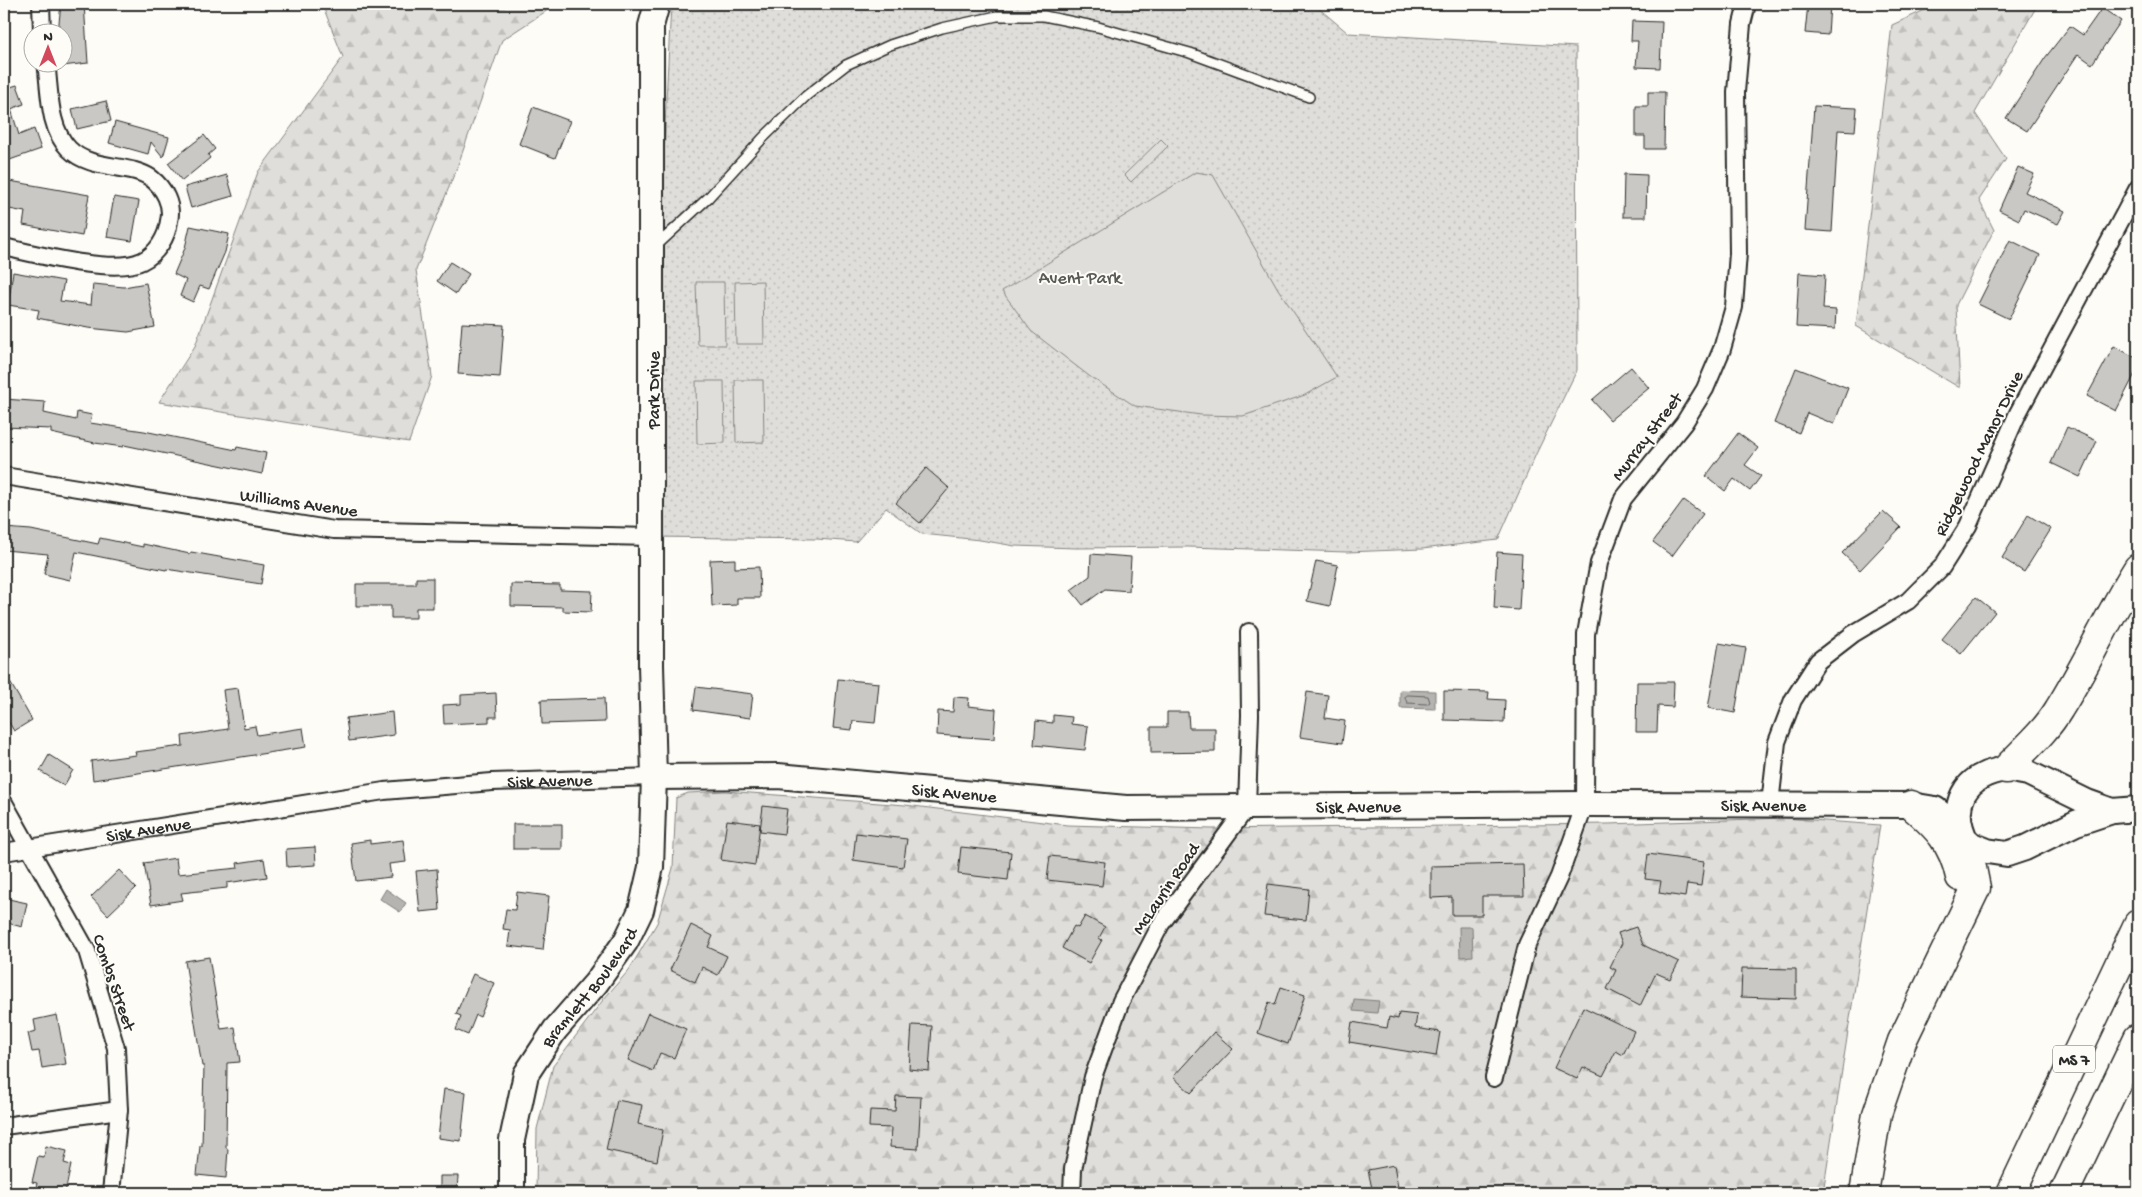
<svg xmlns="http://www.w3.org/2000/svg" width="2142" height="1197" viewBox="0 0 2142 1197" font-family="'Gochi Hand',sans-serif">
  <defs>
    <pattern id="forest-firs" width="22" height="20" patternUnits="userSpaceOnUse" patternTransform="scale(1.25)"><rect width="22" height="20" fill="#dfdeda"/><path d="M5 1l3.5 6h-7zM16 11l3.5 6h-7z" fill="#c0bfbb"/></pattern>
    <pattern id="park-dots" width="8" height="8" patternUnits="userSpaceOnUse" patternTransform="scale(1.25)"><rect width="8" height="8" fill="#dfdeda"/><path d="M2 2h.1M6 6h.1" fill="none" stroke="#c0bfbb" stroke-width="1.8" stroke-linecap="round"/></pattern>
  </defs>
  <rect width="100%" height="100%" fill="#fdfcf7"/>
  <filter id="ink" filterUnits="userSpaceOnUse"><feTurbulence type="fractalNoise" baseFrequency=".02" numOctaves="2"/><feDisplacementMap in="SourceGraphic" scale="10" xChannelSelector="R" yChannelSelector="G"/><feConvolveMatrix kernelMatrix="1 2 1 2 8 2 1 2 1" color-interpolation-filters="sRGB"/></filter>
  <g filter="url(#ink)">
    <!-- forest -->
    <path fill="url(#forest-firs)" stroke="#858482" d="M322 4H557L502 40 459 162 416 270 432 376 409 442 159 402 195 346 258 172 343 57Z
      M672 4H1318L1316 6Z
      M1938 4H2038L1975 113 2006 159 1979 200 1994 230 1956 305 1960 388 1856 326 1892 25Z
      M725 791 905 805 1067 825 1212 829 1608 824 1784 818 1880 825 1823 1193H536L537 1129 553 1066 603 1000 629 970 657 923 673 868 676 798 688 793Z"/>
    <!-- park -->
    <path fill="url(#park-dots)" stroke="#858482" d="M671 5 1316 6 1348 33 1576 47 1577 370 1536 454 1498 540 1422 549 1347 552 1188 547 1076 548 1015 546 980 540 922 534 886 508 856 542 817 539 652 537 666 101Z"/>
    <!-- pitch -->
    <path fill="#dfdeda" stroke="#858482" d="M1161 139 1168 146 1131 182 1124 175Z
      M1196 172 1213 175 1278 289 1337 377 1305 395 1243 416 1201 415 1135 406 1089 376 1031 331 1002 291Z
      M763 281 764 344H736L735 282Z
      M696 282H724L725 345H698Z
      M735 380H763L764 442 736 443Z
      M696 381H724L725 443 697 444Z"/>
    <!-- water -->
    <path fill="#b5b4b1" stroke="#7e7d7b" d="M1400 690 1435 691V709L1400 708Z
      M386 889 406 903 400 912 380 899Z
      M1459 927H1472L1473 956 1460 957Z
      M1354 999 1379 1001 1377 1013 1353 1011Z"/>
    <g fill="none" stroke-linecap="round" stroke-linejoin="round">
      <!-- shore -->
      <path stroke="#626261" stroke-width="1" d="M1408 695 1428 696 1430 702 1427 704 1407 703 1405 697Z"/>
    </g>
    <!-- building -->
    <path fill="#c9c8c4" stroke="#2b2b2b" d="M61 4H84L88 63 62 66V32H58Z
      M1808 4H1830L1828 35 1805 33Z
      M2102 8 2121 21 2092 64 2078 54 2027 131 2006 118 2045 58 2070 26 2083 35Z
      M1632 21 1662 22 1660 68 1636 67 1638 41H1631Z
      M17 85 24 104 11 109 19 135 34 129 41 149 4 162V89Z
      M1648 92H1665L1664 149H1645V136H1636V106H1648Z
      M106 101 111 121 77 129 72 109Z
      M1814 106 1857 108 1855 131 1838 130 1832 232 1805 230Z
      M533 107 570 121 555 158 519 144Z
      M115 122 169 137 163 157 151 142 148 154 109 143Z
      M204 135 215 149 208 155 210 158 182 181 168 163Z
      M2018 167 2034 174 2025 192 2065 211 2058 224 2024 209 2019 220 1999 210Z
      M1624 174 1647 175 1646 217H1623Z
      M227 175 233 196 191 208 185 187Z
      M4 180 89 195 82 236 23 225 25 212 4 208Z
      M114 197 139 201 132 241 107 237Z
      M190 226 229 234 225 252 209 289 200 286 193 302 180 296 186 280 174 274 185 248Z
      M2010 240 2040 255 2009 319 1978 304Z
      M450 262 469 274 456 294 437 281Z
      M13 272 64 281 60 301 91 305 93 284 124 287 146 283 155 327 128 332 88 328 37 318 39 310 8 305Z
      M1799 273 1825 275 1823 309 1836 310 1835 329 1796 327Z
      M462 323 504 325 500 377 458 374Z
      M2114 346 2138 359V368L2116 411 2087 396Z
      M1631 367 1649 388 1610 420 1592 400Z
      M1796 368 1848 388 1834 424 1807 413 1799 433 1774 423Z
      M4 399 45 402 44 413 76 420 77 412 92 415 90 423 144 431 236 450 237 447 266 453 262 474 124 445 123 447 95 443 51 433V429L4 427Z
      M2067 427 2097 441 2080 477 2051 463Z
      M1738 433 1758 448 1745 465 1761 476 1750 491 1734 479 1725 491 1706 476Z
      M926 468 949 488 920 523 896 503Z
      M1684 500 1703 514 1672 556 1653 542Z
      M1883 511 1901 527 1860 570 1842 553Z
      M2028 515 2051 529 2024 572 2002 558Z
      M4 528 31 530 98 544 100 538 143 547V544L190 554 191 552 264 565 261 584 166 569V570L76 552 70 580 44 574 48 554 4 550Z
      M1497 552 1522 554 1519 610 1494 608Z
      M1091 554 1131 557 1129 591 1105 589 1083 605 1071 590 1090 576Z
      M735 559V568L759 567 760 598H737V605L712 606 710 560Z
      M1316 561 1338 565 1330 606 1307 601Z
      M416 578H433V608H416V618H391V606H356V584H416Z
      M511 584 560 585V590L592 591 591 612 563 611V607L511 606Z
      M1976 597 1995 612 1961 654 1942 639Z
      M1719 643 1746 648 1735 713 1708 708Z
      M4 672 32 720 14 731 4 714Z
      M838 679 879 683 875 723 853 721 852 730 833 728Z
      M1637 682H1674L1673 707 1658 706 1657 732H1636Z
      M696 687 753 694 750 718 693 710Z
      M238 688 244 728 255 726 257 735 303 728 306 747 93 780 91 761 136 755 135 752 183 746 182 736 228 729 223 690Z
      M1444 691 1489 692 1488 699 1505 700 1504 722 1444 720Z
      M1307 692 1328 695 1325 718 1345 721 1342 743 1300 737Z
      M496 693 497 717H489V722L444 724 443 705 461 704V695Z
      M954 697 969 698 968 706 996 709 994 739 937 735 938 711 953 712Z
      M604 698 605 722 542 724 541 700Z
      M392 712 394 735 349 741 346 718Z
      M1167 712H1188L1189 728H1215V752L1151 753V727H1167Z
      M1053 715 1072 717 1071 724 1088 726 1085 750 1034 745 1036 721 1053 723Z
      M49 755 73 770 64 786 40 771Z
      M763 806 787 809 784 834 760 831Z
      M727 820 760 824 755 865 721 860Z
      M513 824H562V849H513Z
      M856 833 907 839 903 867 853 860Z
      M370 840V844L403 840 406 862 389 864 391 877 356 881 351 843Z
      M315 847 316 865 287 867 286 849Z
      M961 847 1011 852 1008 880 958 874Z
      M1648 854 1704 862 1701 886 1687 884 1685 897 1659 893 1661 881 1645 879Z
      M1050 856 1105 862 1102 886 1047 880Z
      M176 858 178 874 238 868 237 863 264 859 267 877 227 883V888L181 893 183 900 151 905 144 863Z
      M1523 864 1524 896H1482V915H1452V897L1431 898V866Z
      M437 869 440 910 420 912 416 871Z
      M119 870 136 888 108 915 91 897Z
      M1268 884 1309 889 1306 920 1264 916Z
      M517 892 549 896 543 950 508 946 510 930 503 929 506 909 515 910Z
      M4 898 27 903 22 927 4 922Z
      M1085 916 1105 927 1099 938 1102 940 1089 963 1062 948 1074 926 1078 928Z
      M691 925 713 936 708 947 727 956 718 975 702 967 695 982 670 970Z
      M1636 927 1643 945 1679 962 1670 979 1656 973 1640 1006 1607 989 1616 970 1610 967 1622 943 1618 933Z
      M209 957 221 1029 235 1027 240 1062 227 1063 226 1148 228 1149 226 1178 197 1175 200 1146H202L204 1066H202L185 961Z
      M1742 968 1796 969V999L1741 997Z
      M473 974 494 983 480 1017 476 1015 468 1035 456 1030 461 1016 456 1014Z
      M1281 987 1305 995 1288 1044 1258 1033 1269 1002 1275 1005Z
      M1583 1007 1634 1031 1623 1055 1616 1051 1603 1076 1583 1067 1577 1079 1554 1068Z
      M648 1013 686 1029 674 1058 660 1053 653 1071 628 1060Z
      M1399 1013 1417 1015 1415 1028 1440 1032 1436 1056 1349 1042 1352 1022 1387 1028 1389 1017 1398 1019Z
      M57 1015 66 1064 42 1068 39 1051 32 1052 28 1033 36 1031 34 1020Z
      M912 1025 932 1026 929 1071 909 1069Z
      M1214 1032 1233 1049 1191 1093 1173 1077Z
      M444 1089 466 1092 461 1141 438 1138Z
      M896 1096 921 1097 918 1149 890 1147 891 1128 869 1127 870 1110 895 1111Z
      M617 1100 642 1105 638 1124 663 1130 657 1161 606 1150Z
      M46 1146 67 1151 64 1163 71 1165 65 1193H35L37 1183 32 1182 38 1156 44 1157Z
      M1394 1165 1399 1193H1373L1368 1170Z
      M440 1176H458L457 1193H440Z"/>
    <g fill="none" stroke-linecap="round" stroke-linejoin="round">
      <!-- lane casing -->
      <g stroke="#2b2b2b" stroke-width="12">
        <path id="lane" d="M655 247 708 198 763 138 806 96 846 65 890 45 942 28 997 16H1044L1098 27 1190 53 1309 97"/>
      </g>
      <!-- street casing -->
      <g stroke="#2b2b2b" stroke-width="20">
        <g id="street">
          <path d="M41 4 42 32"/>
          <path d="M4 247C36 254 114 275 142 261 157 254 167 237 169 221 173 205 164 188 151 178 130 163 91 171 69 149 48 128 50 90 46 62"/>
          <path d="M4 476 334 530 652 537"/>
          <path d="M4 803 87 951 116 1048 119 1110 111 1193"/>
          <path d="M1770 804 1777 742 1793 700 1818 661 1853 634 1908 601 1942 567 1968 526 2018 413 2138 188"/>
          <path id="s1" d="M4 852 384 791 492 782 654 777"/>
          <path d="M1494 1078 1527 945 1559 877 1585 804 1586 634 1599 563 1623 499 1684 423 1705 389 1722 349 1734 307 1738 253 1736 92 1742 24 1747 4"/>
          <path d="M4 1126 119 1110"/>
          <path d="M1072 1193 1073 1169 1093 1077 1121 1001 1161 924 1247 807 1250 715 1249 632"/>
        </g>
      </g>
      <!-- secondary casing -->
      <g stroke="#2b2b2b" stroke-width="28">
        <g id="secondary">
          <path d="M2006 769 2028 773 2087 802 2112 811 2076 823 2025 848 2007 854 1987 851 1967 843C1948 806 1963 775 2006 769Z"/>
          <path id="s2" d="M654 777 778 776 1126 808 1585 804 1911 805 1935 809 1960 829"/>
          <path d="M2112 811 2138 809"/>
          <path id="s3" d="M512 1193V1140L526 1074 555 1030 596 983 626 941 641 910 651 867 654 777 651 665V26L657 4"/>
        </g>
      </g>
      <!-- highway casing -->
      <g stroke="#2b2b2b" stroke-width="31">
        <path id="highway" d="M2006 769C2024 750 2046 731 2059 709 2088 663 2109 614 2138 568
          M1911 805C1937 827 1953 843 1960 877
          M1864 1193 1877 1114 1902 1041 1976 888 1967 843
          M2011 1193 2138 924
          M2064 1193 2138 1038"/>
      </g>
      <!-- lane -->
      <use href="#lane" stroke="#fdfcf7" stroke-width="9"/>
      <!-- street -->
      <use href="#street" stroke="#fdfcf7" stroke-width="16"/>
      <!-- secondary -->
      <use href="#secondary" stroke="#fdfcf7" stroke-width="24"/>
      <!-- highway -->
      <use href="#highway" stroke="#fdfcf7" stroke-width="28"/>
    </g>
  </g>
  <g text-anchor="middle" stroke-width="4" stroke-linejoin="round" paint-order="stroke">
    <!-- shield labels -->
    <rect fill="#fdfcf7" stroke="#6a6a68" stroke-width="1" x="2053" y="1045.5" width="42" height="27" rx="4"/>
    <g font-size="16" font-weight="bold" fill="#2b2b2b">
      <text x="2074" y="1065">MS 7</text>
    </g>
    <!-- park labels -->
    <g font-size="18" fill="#585857" stroke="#fdfcf7">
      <text x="1080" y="283">Avent Park</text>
    </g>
    <!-- street labels -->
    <g font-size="18" fill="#2b2b2b" stroke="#fdfcf7">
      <text transform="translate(653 390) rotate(-90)" y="6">Park Drive</text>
      <text transform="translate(1646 436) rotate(-53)" y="6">Murray Street</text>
      <text transform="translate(1978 453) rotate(-64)" y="6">Ridgewood Manor Drive</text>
      <text transform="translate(299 502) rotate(8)" y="6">Williams Avenue</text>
      <text dy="6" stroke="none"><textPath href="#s1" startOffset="551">Sisk Avenue</textPath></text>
      <text dy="6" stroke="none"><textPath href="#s2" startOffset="301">Sisk Avenue</textPath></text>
      <text dy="6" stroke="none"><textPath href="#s2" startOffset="1111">Sisk Avenue</textPath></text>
      <text dy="6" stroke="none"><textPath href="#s2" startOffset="706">Sisk Avenue</textPath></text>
      <text dy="6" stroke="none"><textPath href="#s1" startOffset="146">Sisk Avenue</textPath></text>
      <text transform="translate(1165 888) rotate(-56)" y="6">McLaurin Road</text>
      <text transform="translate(115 982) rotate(71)" y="6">Combs Street</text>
      <text dy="6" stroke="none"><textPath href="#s3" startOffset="228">Bramlett Boulevard</textPath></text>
    </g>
  </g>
  <!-- margin -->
  <rect width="2142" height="1197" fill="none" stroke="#fdfcf7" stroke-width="20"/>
  <rect x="10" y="10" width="2122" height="1177" fill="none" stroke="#2b2b2b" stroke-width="2" filter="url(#ink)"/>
  <!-- north arrow -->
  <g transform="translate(48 48)"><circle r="24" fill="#fdfcf7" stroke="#a9a8a5"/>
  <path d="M0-4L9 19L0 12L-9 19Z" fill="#d1495b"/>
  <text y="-8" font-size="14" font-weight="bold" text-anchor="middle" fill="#2b2b2b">N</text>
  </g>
</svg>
